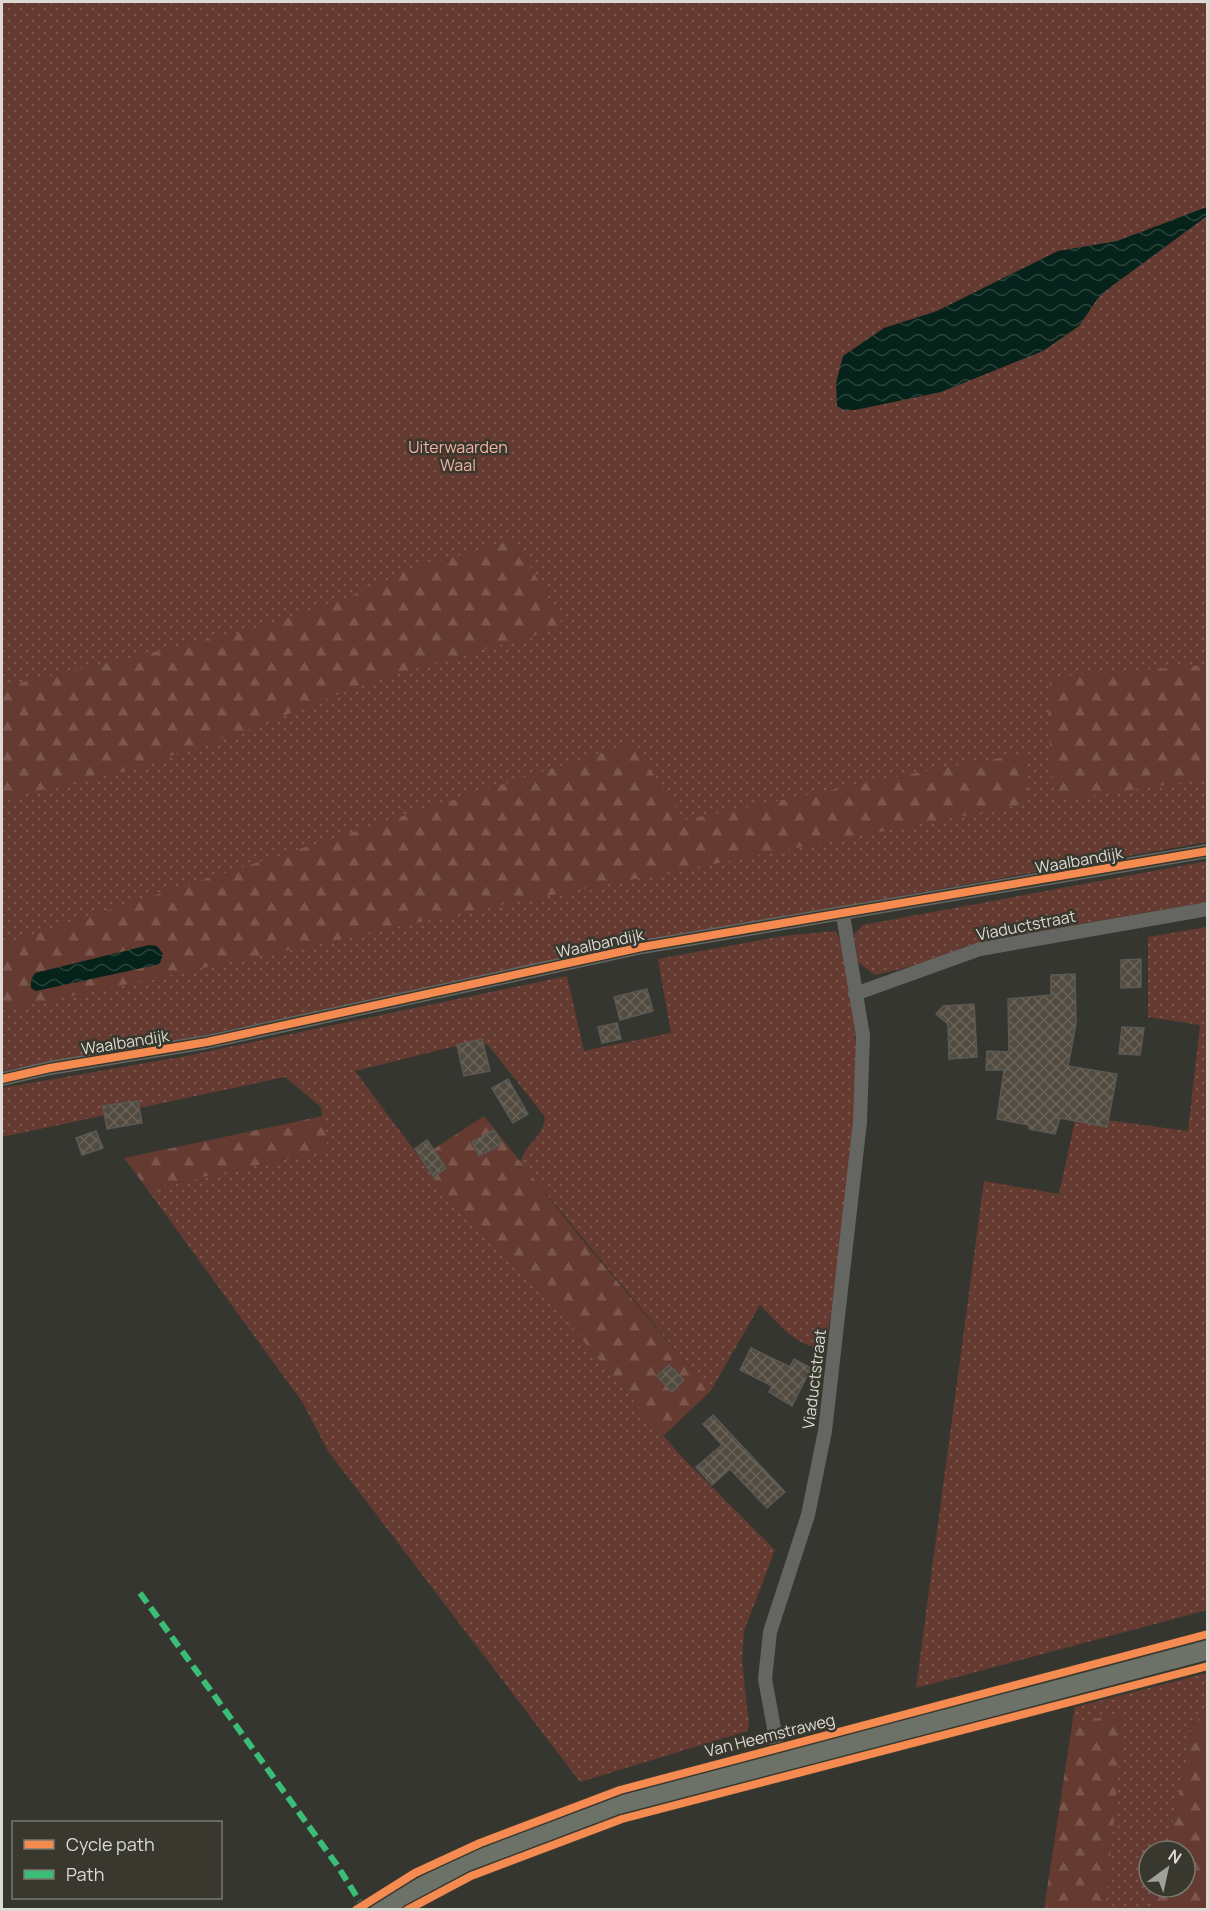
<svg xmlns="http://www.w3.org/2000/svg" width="1209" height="1911" viewBox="0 0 1209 1911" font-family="Manrope,sans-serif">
  <defs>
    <pattern id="grass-dots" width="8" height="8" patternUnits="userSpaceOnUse" patternTransform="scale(1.5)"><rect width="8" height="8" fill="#653a30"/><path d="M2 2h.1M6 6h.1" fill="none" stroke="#7a564d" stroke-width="1.8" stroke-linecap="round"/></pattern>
    <pattern id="forest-firs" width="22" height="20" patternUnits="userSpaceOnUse" patternTransform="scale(1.5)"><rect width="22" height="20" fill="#653a30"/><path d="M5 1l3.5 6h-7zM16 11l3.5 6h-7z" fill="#7a564d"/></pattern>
    <pattern id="water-waves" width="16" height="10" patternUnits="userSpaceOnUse" patternTransform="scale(1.5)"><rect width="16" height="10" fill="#05231a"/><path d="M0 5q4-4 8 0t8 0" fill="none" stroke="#29423a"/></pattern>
    <pattern id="building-cross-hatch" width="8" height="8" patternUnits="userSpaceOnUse" patternTransform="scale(1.5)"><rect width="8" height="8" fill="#524b3f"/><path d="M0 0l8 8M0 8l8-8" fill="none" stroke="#6a645a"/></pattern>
  </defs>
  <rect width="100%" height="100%" fill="#363631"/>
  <!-- grass -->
  <path fill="url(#grass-dots)" d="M2 2H1207V842L746 923 189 1038 2 1071Z
    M1207 861V902L998 938 966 946 925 963 875 975 858 962 854 934 863 925Z
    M1207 927V1610L916 1688 984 1181 1059 1194 1076 1116 1188 1131 1200 1025 1148 1017V937Z
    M835 931C843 941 843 958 846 971 872 1086 844 1232 825 1349 796 1347 779 1324 760 1305L710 1392 520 1162C525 1144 544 1137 545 1117L488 1045 472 1042 355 1071 459 1210 552 1303 679 1454 775 1550 744 1631 742 1660 749 1725 747 1731 580 1782 328 1451 303 1403 147 1189 328 1150 321 1107 285 1077 2 1137V1088L186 1056 567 976 584 1051 671 1033 658 959 783 936Z
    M1207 1673V1718H1200L1192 1725 1186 1764 1166 1851H1149V1887H1157L1151 1909H1105L1123 1718 1072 1725 1075 1707Z"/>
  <!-- forest -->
  <path fill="url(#forest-firs)" d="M515 539 562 623 561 628 375 680 242 732 128 770 2 799V687L255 629 344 599 412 569Z
    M1207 665V779L1055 801 1048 722 1050 677Z
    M632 743 684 820 935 769 1025 754 1028 786 1025 804 510 903 5 1010 2 999V944Z
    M323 1116 328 1150 147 1189 124 1158Z
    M484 1116 580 1237 710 1392 663 1436 552 1303 459 1210 420 1158Z
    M1117 1713 1124 1718 1105 1909H1044L1072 1725Z
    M1200 1718H1208L1207 1909H1151L1157 1887H1185V1851H1166L1186 1764 1192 1725Z"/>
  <!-- water -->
  <path fill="url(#water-waves)" d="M1207 207V216L1112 286 1098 298 1079 326 1043 351 941 392 855 410H844L837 406 836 383 843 356 884 328 937 311 1058 251 1117 241Z
    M149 945 157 946 163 954 160 963 156 965 36 991 31 988V980L35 973Z"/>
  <!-- building -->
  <path fill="url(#building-cross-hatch)" stroke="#5a5955" stroke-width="1.5" d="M1141 959V987L1121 988V960Z
    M1075 974 1076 1024 1068 1066 1117 1074 1107 1127 1060 1118 1055 1134 1029 1129V1125L997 1119 1004 1070H986L987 1051 1009 1052 1008 999 1051 995V975Z
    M647 989 653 1011 620 1020 614 997Z
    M974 1004 977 1057 949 1059 948 1024 936 1014 943 1006Z
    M617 1023 621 1039 602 1043 598 1027Z
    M1122 1027 1144 1028 1140 1055 1119 1054Z
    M482 1039 490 1071 464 1076 457 1045Z
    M508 1079 528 1114 513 1123 492 1088Z
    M138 1101 142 1123 107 1129 103 1106Z
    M494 1130 502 1144 479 1156 472 1142Z
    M96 1131 103 1148 82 1155 76 1138Z
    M427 1140 446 1168 434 1177 415 1149Z
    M751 1348 790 1367 794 1359 811 1368 792 1406 769 1392 772 1386 740 1370Z
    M669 1365 684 1380 672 1392 657 1376Z
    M713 1415 785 1492 767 1508 730 1469 712 1485 696 1467 722 1445 703 1424Z"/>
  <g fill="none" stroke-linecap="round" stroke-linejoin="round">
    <!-- minor -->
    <path stroke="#656561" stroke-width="14" d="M855 994 980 949 1208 909
      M2 1079 50 1068 207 1042 642 947 1208 851
      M780 1761 765 1679 770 1632 808 1515 825 1431 860 1122 863 1036 843 915"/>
    <!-- primary -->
    <path stroke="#6d7268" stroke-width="21" d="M381 1910 473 1860 602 1810 1208 1649"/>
    <!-- quiet -->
    <path stroke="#3abd76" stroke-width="6" stroke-dasharray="12 6" stroke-linecap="butt" d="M140 1593 337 1865 365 1910"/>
    <!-- cycleway casing -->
    <g stroke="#39382e" stroke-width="11">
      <path id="cycleway" d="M2 1079 50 1068 207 1042 642 947 1208 851
        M356 1910 415 1873 480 1843 620 1790 1208 1634
        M407 1910 471 1876 622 1819 1208 1666"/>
    </g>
    <!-- cycleway -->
    <use href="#cycleway" stroke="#f68b52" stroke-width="8"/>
  </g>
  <g text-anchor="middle" stroke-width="5" stroke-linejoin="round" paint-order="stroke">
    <!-- park labels -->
    <g font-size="16" fill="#f4b1a1" stroke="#39382e">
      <text x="458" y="453">Uiterwaarden<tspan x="458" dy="18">Waal</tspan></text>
    </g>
    <!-- street labels -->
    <g font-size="16" fill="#dbdbd4" stroke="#39382e">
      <text transform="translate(1079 860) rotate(-10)" y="6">Waalbandijk</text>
      <text transform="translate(1026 925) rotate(-11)" y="6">Viaductstraat</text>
      <text transform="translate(600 943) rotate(-12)" y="6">Waalbandijk</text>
      <text transform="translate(125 1042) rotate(-9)" y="6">Waalbandijk</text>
      <text transform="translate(814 1379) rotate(-83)" y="6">Viaductstraat</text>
      <text transform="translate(770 1735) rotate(-14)" y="6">Van Heemstraweg</text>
    </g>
  </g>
  <!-- border -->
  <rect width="1209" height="1911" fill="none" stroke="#dbdbd4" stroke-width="6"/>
  <!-- legend -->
  <rect x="12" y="1821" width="210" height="78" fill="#39382e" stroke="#7a7970" stroke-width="1.5"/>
  <rect x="24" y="1840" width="30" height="9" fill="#f68b52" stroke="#7a7970" stroke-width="1.5"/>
  <text x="66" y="1851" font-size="18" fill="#dbdbd4">Cycle path</text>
  <rect x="24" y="1870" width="30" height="9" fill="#3abd76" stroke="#7a7970" stroke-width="1.5"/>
  <text x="66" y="1881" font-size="18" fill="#dbdbd4">Path</text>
  <!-- north arrow -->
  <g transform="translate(1167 1869) rotate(33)"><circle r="28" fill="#39382e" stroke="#7a7970" stroke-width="1.5"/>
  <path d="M0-4.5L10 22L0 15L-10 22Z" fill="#a1a19b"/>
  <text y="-9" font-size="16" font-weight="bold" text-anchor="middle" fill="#dbdbd4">N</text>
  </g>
</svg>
